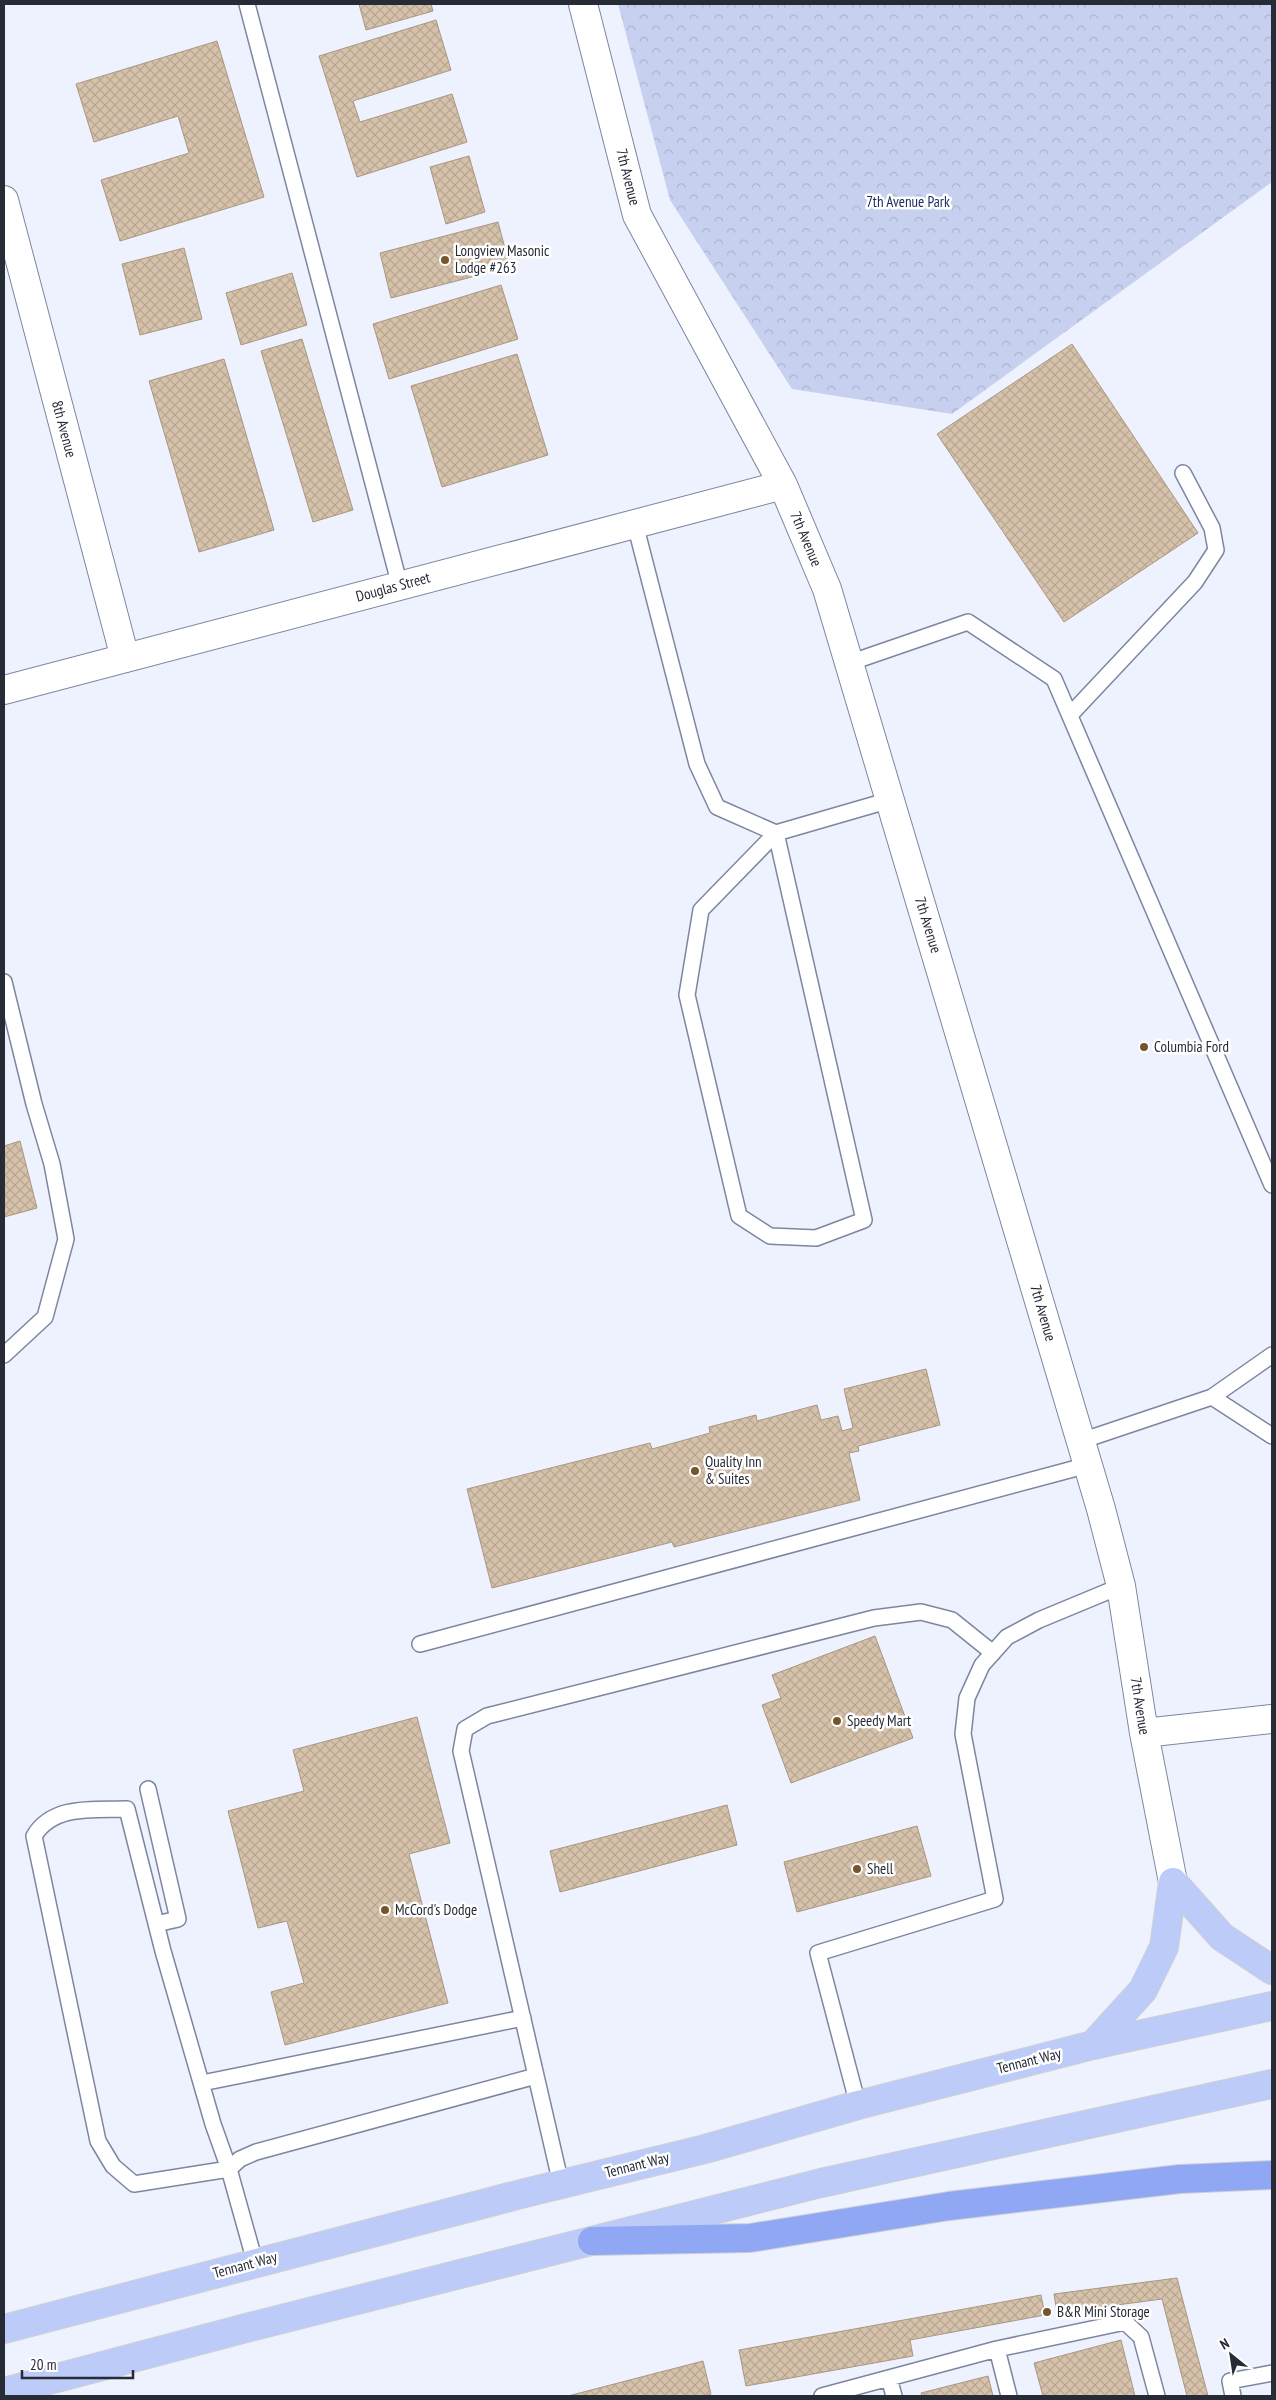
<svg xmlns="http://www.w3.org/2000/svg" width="1276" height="2400" viewBox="0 0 1276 2400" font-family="'PT Sans Narrow',sans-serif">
  <defs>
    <pattern id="park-crowns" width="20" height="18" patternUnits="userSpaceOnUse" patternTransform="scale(1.25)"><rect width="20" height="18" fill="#c7d1ef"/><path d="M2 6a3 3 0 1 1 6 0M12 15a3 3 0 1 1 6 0" fill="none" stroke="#abb4ce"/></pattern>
    <pattern id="building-cross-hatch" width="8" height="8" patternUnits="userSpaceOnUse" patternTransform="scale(1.25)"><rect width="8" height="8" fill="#d6c2aa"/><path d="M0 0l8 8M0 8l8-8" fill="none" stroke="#b8a793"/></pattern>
  </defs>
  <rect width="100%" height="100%" fill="#eef2fe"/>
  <!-- park -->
  <path fill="url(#park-crowns)" d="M618 4H1272V182L952 414 792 389 670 200Z"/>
  <!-- pitch -->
  <path fill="#c7d1ef" d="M1094 4H1138L1097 16Z"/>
  <!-- building -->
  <path fill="url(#building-cross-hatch)" stroke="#aa9780" d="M359 4H431L433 11 366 30Z
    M436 20 451 70 353 101 360 122 452 94 467 142 357 177 319 56Z
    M217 41 264 197 120 241 101 180 189 153 178 116 94 142 76 84Z
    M469 156 485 212 446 224 430 167Z
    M498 222 510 267 391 298 380 253Z
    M184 248 202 319 140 335 122 264Z
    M292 273 307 325 241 345 226 293Z
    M501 285 518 339 389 379 373 324Z
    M302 339 353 510 313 522 261 351Z
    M1072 344 1198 533 1064 622 937 434Z
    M517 354 548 455 442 487 411 386Z
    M224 359 274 530 199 552 149 381Z
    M20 1141 37 1208 4 1217V1146Z
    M926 1369 940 1425 858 1446 859 1451 849 1453 860 1500 674 1547 672 1542 492 1588 467 1489 650 1443 652 1449 710 1433 709 1427 756 1415 757 1421 817 1405 821 1420 838 1416 842 1431 853 1428 844 1389Z
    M875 1636 913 1738 791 1783 762 1705 781 1698 772 1675Z
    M417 1717 450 1843 409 1854 448 2003 285 2045 271 1992 304 1983 287 1921 258 1928 228 1811 304 1791 293 1750Z
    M727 1805 737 1845 560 1892 550 1851Z
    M917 1826 931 1876 797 1912 784 1862Z
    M1177 2278 1208 2396H1187L1162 2299 1057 2313 1054 2294Z
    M1041 2295 1045 2315 910 2340 913 2356 746 2386 739 2350Z
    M1121 2340 1135 2396H1043L1034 2363Z
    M703 2361 711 2394 705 2396H568Z
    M988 2376 993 2396H922L921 2393Z"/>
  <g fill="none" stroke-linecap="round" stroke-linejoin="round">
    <!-- lane casing -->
    <g stroke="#7c869f" stroke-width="18">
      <path id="lane" d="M247 4 400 586
        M635 524 697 764 717 807 776 833 864 1220 816 1238 770 1236 739 1216 687 995 701 910 776 833 890 800
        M849 663 968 622 1054 679 1272 1185
        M1070 715 1195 582 1216 550 1212 528 1183 473
        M4 982 34 1104 52 1164 66 1239 45 1317 4 1355
        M1212 1397 1272 1436
        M1081 1441 1212 1397 1272 1355
        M420 1644 1088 1465
        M148 1789 178 1919 156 1924
        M127 1809 163 1951 213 2124 229 2169 134 2184 113 2166 98 2141 34 1836C53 1804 95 1810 127 1809Z
        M202 2083 523 2018
        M858 2105 818 1953 995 1899 963 1734 967 1698 982 1665 1007 1637 1039 1620 1121 1586
        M561 2184 461 1751 465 1729 487 1716 874 1618 921 1612 952 1620 993 1653
        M255 2262 229 2169 240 2159 256 2152 536 2076
        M997 2349 1009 2396
        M889 2378 894 2396
        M822 2396 997 2349 1125 2322 1141 2337 1157 2396
        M1233 2396 1230 2381 1272 2373"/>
    </g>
    <!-- street casing -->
    <g stroke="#7c869f" stroke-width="30">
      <path id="street" d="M4 200 125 658"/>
    </g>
    <!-- secondary casing -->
    <g stroke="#7c869f" stroke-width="30">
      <path id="secondary" d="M583 4 637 215 783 485 827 589 1101 1509 1121 1586 1144 1733 1173 1882
        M4 690 783 485
        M1144 1733 1272 1719"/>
    </g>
    <!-- primary casing -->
    <g stroke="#cfd0d3" stroke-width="30">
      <path id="primary" d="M1173 1882 1222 1937 1272 1970
        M1093 2045 1143 1990 1164 1947 1173 1882
        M4 2329 521 2194 705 2149 858 2105 1093 2045 1272 2006
        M4 2392 246 2328 821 2183 1272 2084"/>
    </g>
    <!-- highway casing -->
    <g stroke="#cfd0d3" stroke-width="30">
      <path id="highway" d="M592 2241 750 2238 949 2206 1180 2179 1272 2175"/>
    </g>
    <!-- lane -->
    <use href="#lane" stroke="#fff" stroke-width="15"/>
    <!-- street -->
    <use href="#street" stroke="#fff" stroke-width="28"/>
    <!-- secondary -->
    <use href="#secondary" stroke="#fff" stroke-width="28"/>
    <!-- primary -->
    <use href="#primary" stroke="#bccbf8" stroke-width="28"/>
    <!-- highway -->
    <use href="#highway" stroke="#90a8f4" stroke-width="28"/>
  </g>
  <!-- markers -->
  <g fill="#75552b" stroke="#fff" stroke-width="2">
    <circle cx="445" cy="260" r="5"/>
    <circle cx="1144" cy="1047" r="5"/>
    <circle cx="695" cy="1471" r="5"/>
    <circle cx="837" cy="1721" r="5"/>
    <circle cx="857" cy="1869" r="5"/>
    <circle cx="385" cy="1910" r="5"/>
    <circle cx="1047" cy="2312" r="5"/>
  </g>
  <g text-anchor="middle" stroke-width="5" stroke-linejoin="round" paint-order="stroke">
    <!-- street labels -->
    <g font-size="15" fill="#272b36" stroke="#fff">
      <text transform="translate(628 177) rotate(76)" y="5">7th Avenue</text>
      <text transform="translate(64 429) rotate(75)" y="5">8th Avenue</text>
      <text transform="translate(806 539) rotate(67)" y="5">7th Avenue</text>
      <text transform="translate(393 587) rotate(-15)" y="5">Douglas Street</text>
      <text transform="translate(928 925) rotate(73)" y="5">7th Avenue</text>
      <text transform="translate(1043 1313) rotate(74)" y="5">7th Avenue</text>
      <text transform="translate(1140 1706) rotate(81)" y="5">7th Avenue</text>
      <text transform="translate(1029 2061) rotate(-14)" y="5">Tennant Way</text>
      <text transform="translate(637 2165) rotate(-14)" y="5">Tennant Way</text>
      <text transform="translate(245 2265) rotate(-15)" y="5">Tennant Way</text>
    </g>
    <!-- park labels -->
    <g font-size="15" fill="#202d60" stroke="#fff">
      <text x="908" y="207">7th Avenue Park</text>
    </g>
    <!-- poi labels -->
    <g font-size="15" fill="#272b36" stroke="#fff" text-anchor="start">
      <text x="455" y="256">Longview Masonic<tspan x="455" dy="17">Lodge #263</tspan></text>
      <text x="1154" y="1052">Columbia Ford</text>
      <text x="705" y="1467">Quality Inn<tspan x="705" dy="17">&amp; Suites</tspan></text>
      <text x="847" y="1726">Speedy Mart</text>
      <text x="867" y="1874">Shell</text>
      <text x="395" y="1915">McCord's Dodge</text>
      <text x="1057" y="2317">B&amp;R Mini Storage</text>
    </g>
  </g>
  <!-- border -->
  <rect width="1276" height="2400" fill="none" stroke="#272b36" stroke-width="10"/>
  <!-- north arrow -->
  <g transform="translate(1231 2355) rotate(330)" stroke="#ffffff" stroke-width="4" paint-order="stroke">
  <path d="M0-4L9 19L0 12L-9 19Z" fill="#272b36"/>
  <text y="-8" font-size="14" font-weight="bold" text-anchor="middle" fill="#272b36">N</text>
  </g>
  <!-- scale -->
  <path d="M22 2370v8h111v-8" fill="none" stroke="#272b36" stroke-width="2.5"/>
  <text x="30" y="2370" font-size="15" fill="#272b36" stroke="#ffffff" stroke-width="4" paint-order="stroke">20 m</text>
</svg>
